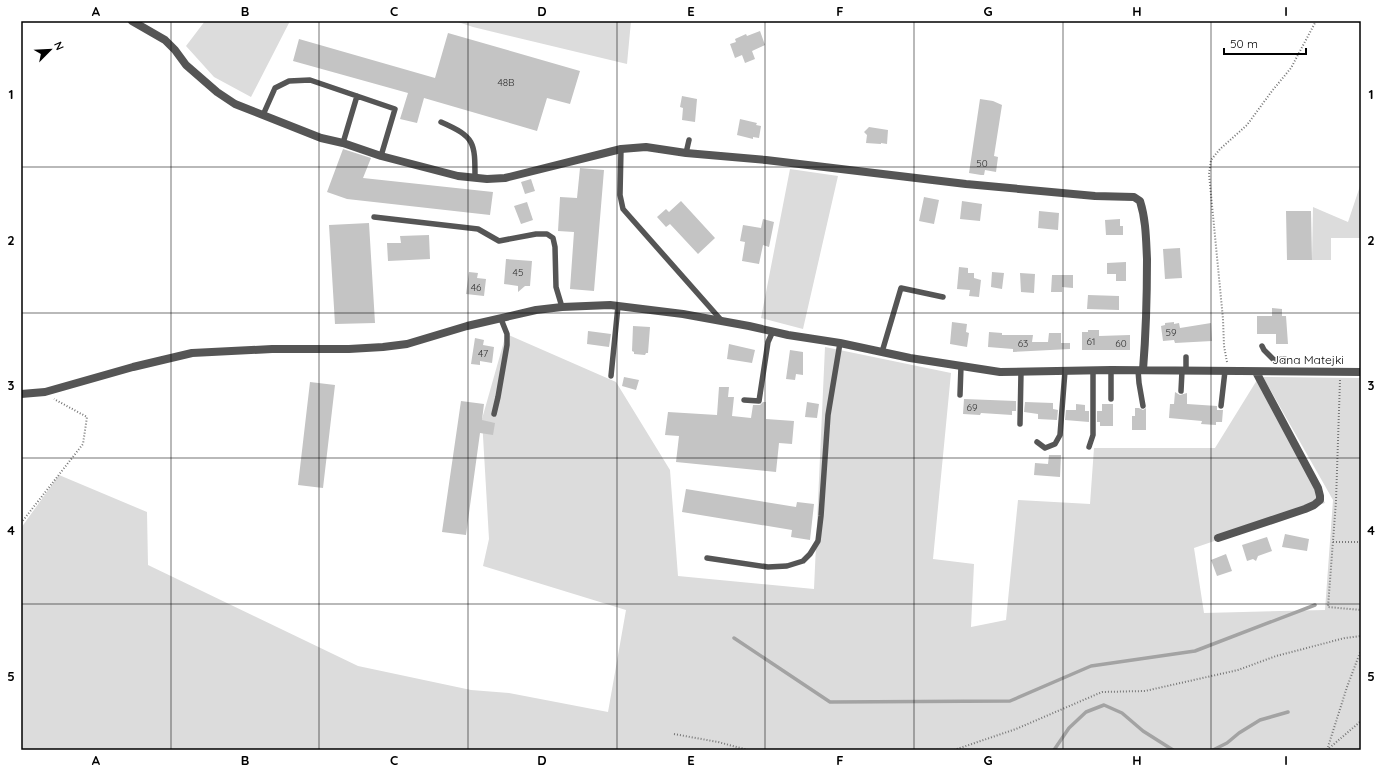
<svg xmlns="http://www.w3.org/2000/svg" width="1382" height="771" viewBox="0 0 1382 771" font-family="Quicksand,sans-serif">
  <rect width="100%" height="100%" fill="#fff"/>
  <!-- green -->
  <path fill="#dcdcdc" d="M205 21H290L251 97 214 77 186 46Z
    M455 21H631L627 64 473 27Z
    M790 169 838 176 803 329 761 318Z
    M1361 183V238H1331V260H1312L1313 207 1348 222Z
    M506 334 616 382 670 470 678 576 814 589 825 347 951 373 933 559 974 564 971 627 1006 620 1018 500 1090 504 1094 448H1215L1257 380 1325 503 1194 548 1204 613 1325 610 1333 500 1263 377 1361 378V750H21V528L59 475 147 512 148 565 358 666 471 690 509 693 608 712 626 610 483 566 489 539 482 419Z"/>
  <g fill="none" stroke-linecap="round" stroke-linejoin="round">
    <!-- stream -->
    <path stroke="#a3a3a3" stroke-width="3.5" d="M734 638 830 702 1010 701 1091 666 1195 651 1315 605
      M1054 750 1069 728 1086 712 1104 705 1122 713 1143 731 1173 750
      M1213 750 1227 743 1239 733 1260 720 1288 712"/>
  </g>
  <!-- building -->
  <path fill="#c4c4c4" d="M760 31 765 45 752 51 755 59 745 63 742 55 735 58 730 44 736 42 735 39 746 34 747 36Z
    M448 33 580 71 570 104 547 98 537 131 424 98 417 123 400 119 408 93 293 61 299 39 435 78Z
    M682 96 697 99 695 122 682 120 683 108 680 107Z
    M980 99 993 101 1002 105 994 156 998 157 996 172 985 170 984 175H981L969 173Z
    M740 119 757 123 756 125 761 126 759 138 753 137V139L737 135Z
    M869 127 888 130 887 144 881 143V144L866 143 867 135 864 132Z
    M343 149 371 158 363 178 493 192 490 215 347 199 327 192Z
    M580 168 604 170 594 291 570 289 574 232 558 231 560 197 577 198Z
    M531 179 535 191 525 194 521 182Z
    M924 197 939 200 934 224 919 221Z
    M681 201 715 238 698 254 670 224 666 227 657 217 666 209 669 212Z
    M962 201 982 204 980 221 960 219Z
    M527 202 533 220 521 224 514 206Z
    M1039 211 1059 213 1058 230 1038 228Z
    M1286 211H1311L1312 260H1287Z
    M763 219 774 222 769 247 763 245 759 264 742 261 745 242 740 241 743 225 761 228Z
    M1120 219V226H1123V235H1106L1105 220Z
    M369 223 375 323 335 324 329 225Z
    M429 235 430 259 388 261 387 243H401L400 236Z
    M1180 248 1182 278 1165 279 1163 249Z
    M506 259 532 261 530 286H525L518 292V286L504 284Z
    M1126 262V281H1116V274H1107V263Z
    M959 267 968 268V273H974V278L981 280 979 297 969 296 970 290 957 289Z
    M469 272 478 273 477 278 486 279 484 296 466 294Z
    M992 272 1004 273 1002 289 991 287Z
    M1020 273 1035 274 1034 293 1021 292Z
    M1052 275H1073V288L1062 287V292H1051Z
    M1088 295 1119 296V310L1087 309Z
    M1272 308 1282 309V316H1286L1288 344H1276V334H1257V316H1272Z
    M952 322 967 324 966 332 969 333 967 347 950 344Z
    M1174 322V324L1179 323 1180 328 1211 323 1212 341 1175 343 1174 340 1163 341 1161 326 1165 325V323Z
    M633 326 650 327 648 353H646L645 355 634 354V352L632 351Z
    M1088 330H1099V336L1130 335V350H1082V332H1088Z
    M588 331 611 334 609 347 587 344Z
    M989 332 1002 333V335H1033L1032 342H1048L1049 333H1061V343H1070V349L1013 352V349L988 347Z
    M475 338 484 340 483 345 494 347 492 363 480 361V365L471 364Z
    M729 344 755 350 752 363 727 359Z
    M790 350 803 352V375L796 374 795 380 786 379Z
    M624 377 639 380 636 390 622 386Z
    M310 382 335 385 323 488 298 485Z
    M719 387H729L728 397H734L732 416 751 418 753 405H760L763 402H766V419L794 421 792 444 779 443 776 472 676 462 679 436 665 435 668 412 717 415Z
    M1175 392 1180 395 1187 393V404L1217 406V410H1223L1222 422H1216V425L1201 424 1202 421 1169 418 1170 404H1174Z
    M964 399 1016 401V411H1012V415L981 413 980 415 963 414Z
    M461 401 484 404 482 420 495 423 493 435 480 433 466 535 442 532Z
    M807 402 819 404 817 418 805 417Z
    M1025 402 1053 403V409L1058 410 1057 420 1038 419V414L1024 412Z
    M1076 404 1085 405V411H1089V422L1065 420 1066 410H1076Z
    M1102 404H1113V426H1100V422H1097V411H1102Z
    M1135 408H1139L1143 410 1146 408V430H1132V416H1135Z
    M1049 455H1061L1060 477 1034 475 1035 463 1048 464Z
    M686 489 796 507 797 502 814 504 810 540 791 537 792 530 682 512Z
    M1285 534 1309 539 1307 551 1282 547Z
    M1267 537 1272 551 1258 556 1256 561 1253 559 1247 561 1242 545Z
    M1226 554 1232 571 1217 576 1211 560Z"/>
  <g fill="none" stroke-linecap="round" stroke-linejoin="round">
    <!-- path -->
    <path stroke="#777" stroke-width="2" stroke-dasharray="1 2" stroke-linecap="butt" d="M1358 21 1361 23
      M1227 362 1224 346 1223 319 1209 174 1211 160 1220 149 1247 125 1272 91 1291 68 1316 21
      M1340 380 1336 501 1328 607 1361 610
      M21 523 83 444 87 417 54 399
      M1333 542H1361
      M674 734 718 742 748 750
      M954 750 1016 729 1102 692 1145 691 1238 670 1276 656 1345 638 1361 636
      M1327 750 1347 687 1361 650
      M1327 750 1361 721"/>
    <!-- lane -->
    <path stroke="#555" stroke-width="5.5" d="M263 115 275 88 289 81 310 80 395 109 381 156
      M441 122C475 137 475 142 475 178
      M343 143 357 96
      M621 149 620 195 623 209 722 321
      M686 153 689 140
      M374 217 478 229 499 241 536 234H547L553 238 555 247 556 287 562 307
      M1262 346 1264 350 1274 360 1285 359
      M882 352 901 288 943 297
      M1111 370V399
      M1138 370 1139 383 1143 406
      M1186 371V357
      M611 376 618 306
      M1181 391 1182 371
      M960 395 961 366
      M744 400 759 401 768 342 773 331
      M1221 406 1225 371
      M494 414 498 397 507 345V334L501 319
      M1020 424 1021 372
      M1037 442 1045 448 1055 444 1060 435 1065 371
      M1089 447 1093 435V371
      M707 558 768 567 787 566 803 561 810 554 818 541 821 516 828 415 840 343"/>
    <!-- street -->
    <path stroke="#555" stroke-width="8" d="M132 21 165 40 175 50 186 65 217 92 235 104 321 138 343 143 381 156 458 176 487 179 505 178 621 149 646 147 686 153 766 160 966 184 1095 196 1134 197 1140 201C1146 220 1146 239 1147 259 1147 296 1146 333 1143 370
      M21 394 45 392 133 367 192 353 272 349H349L383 347 407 344 467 326 536 310 562 307 610 305 683 314 749 326 788 335 840 343 910 358 1000 372 1111 370 1361 372
      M1218 538 1305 509 1314 505 1320 500V496L1318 488 1256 372"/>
  </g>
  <!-- grid -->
  <path fill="none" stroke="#000" stroke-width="1" stroke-opacity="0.55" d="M171 21V750M319 21V750M468 21V750M617 21V750M765 21V750M914 21V750M1063 21V750M1211 21V750M21 167H1361M21 313H1361M21 458H1361M21 604H1361"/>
  <g text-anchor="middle" stroke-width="3" stroke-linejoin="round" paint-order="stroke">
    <!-- number labels -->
    <g font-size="10" fill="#313131">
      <text x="506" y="86">48B</text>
      <text x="982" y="167">50</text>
      <text x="518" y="276">45</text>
      <text x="476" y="291">46</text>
      <text x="1171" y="336">59</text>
      <text x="1091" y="345">61</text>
      <text x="1023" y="347">63</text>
      <text x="1121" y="347">60</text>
      <text x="483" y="357">47</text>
      <text x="972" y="411">69</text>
    </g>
    <!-- street labels -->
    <g font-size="12" fill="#000" stroke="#fff">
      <text x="1308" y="364">Jana Matejki</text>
    </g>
  </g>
  <!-- border -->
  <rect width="1382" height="771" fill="none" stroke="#ffffff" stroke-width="44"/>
  <!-- north arrow -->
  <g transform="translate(50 50) rotate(66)" stroke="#ffffff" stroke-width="3" paint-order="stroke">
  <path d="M0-3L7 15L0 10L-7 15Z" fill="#000000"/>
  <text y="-6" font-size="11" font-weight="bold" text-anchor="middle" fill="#000000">N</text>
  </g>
  <!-- scale -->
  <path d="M1224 48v6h82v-6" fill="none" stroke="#000000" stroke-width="2"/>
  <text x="1230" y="48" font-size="12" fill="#000000" stroke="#ffffff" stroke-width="3" paint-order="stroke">50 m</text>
  <rect x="22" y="22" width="1338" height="727" fill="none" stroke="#000" stroke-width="1.5"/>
  <g font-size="13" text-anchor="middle" font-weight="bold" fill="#000">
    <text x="96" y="16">A</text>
    <text x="245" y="16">B</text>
    <text x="394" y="16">C</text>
    <text x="542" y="16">D</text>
    <text x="691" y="16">E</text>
    <text x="840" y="16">F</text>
    <text x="988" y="16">G</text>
    <text x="1137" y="16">H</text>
    <text x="1286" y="16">I</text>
    <text x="11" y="99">1</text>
    <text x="1371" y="99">1</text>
    <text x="11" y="245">2</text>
    <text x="1371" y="245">2</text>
    <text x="11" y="390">3</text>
    <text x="1371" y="390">3</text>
    <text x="11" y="535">4</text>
    <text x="1371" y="535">4</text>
    <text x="11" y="681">5</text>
    <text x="1371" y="681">5</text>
    <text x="96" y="765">A</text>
    <text x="245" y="765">B</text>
    <text x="394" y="765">C</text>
    <text x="542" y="765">D</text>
    <text x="691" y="765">E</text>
    <text x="840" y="765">F</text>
    <text x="988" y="765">G</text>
    <text x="1137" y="765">H</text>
    <text x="1286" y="765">I</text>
  </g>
</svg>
